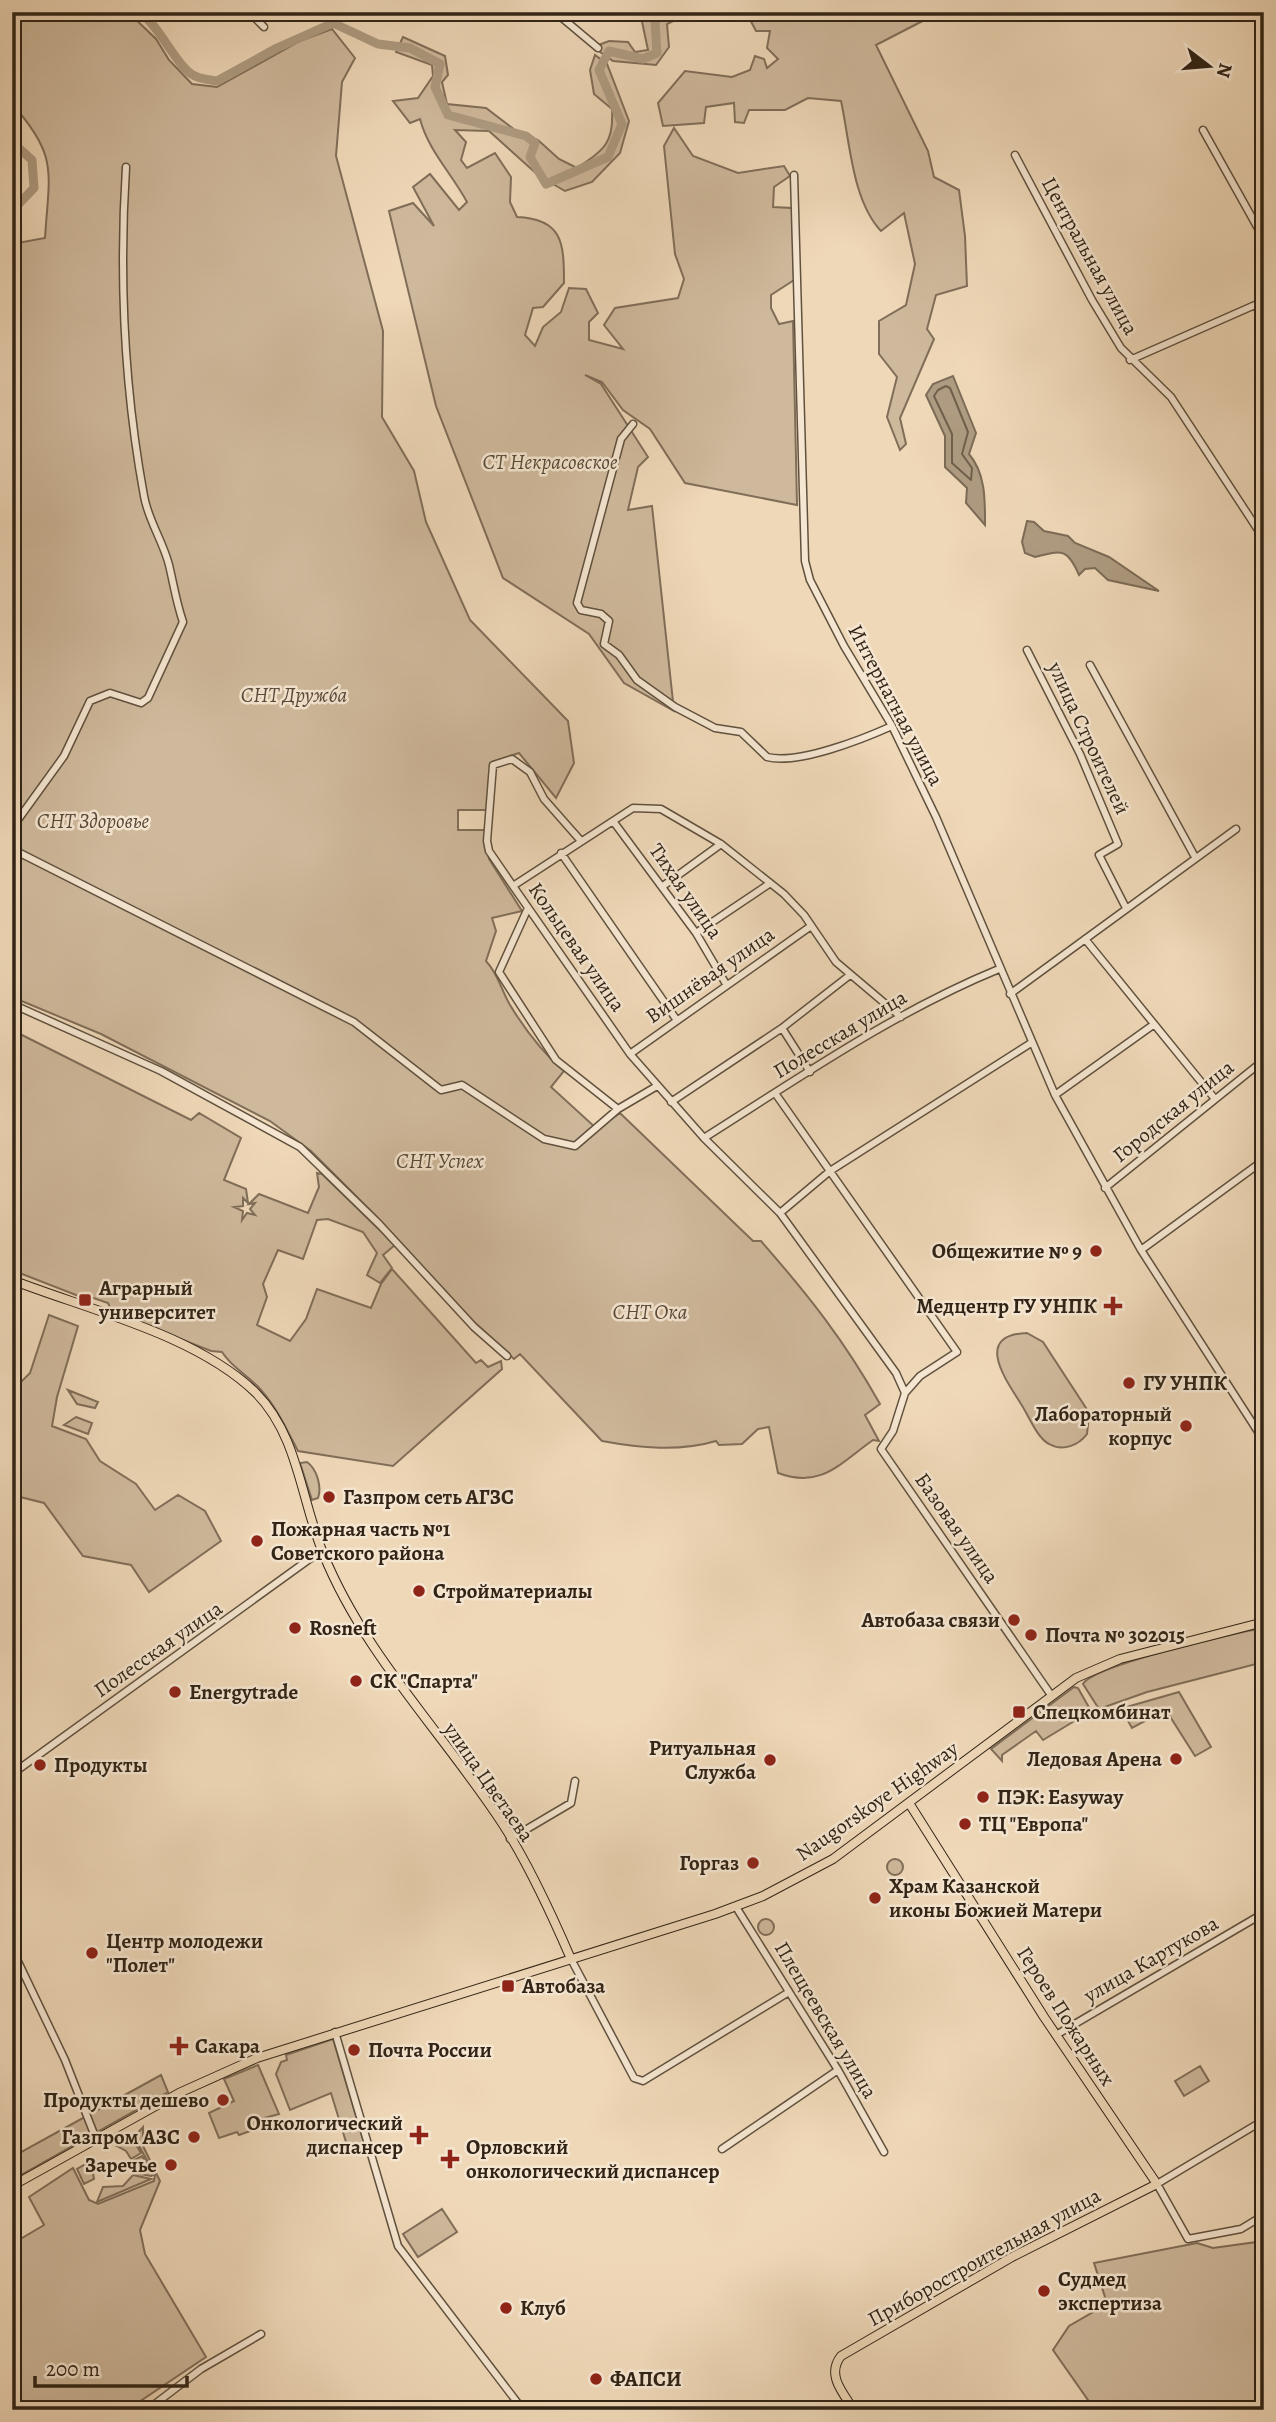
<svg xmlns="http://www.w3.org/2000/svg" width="1276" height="2422" viewBox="0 0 1276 2422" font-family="Alegreya,serif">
  <rect width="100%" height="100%" fill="#efd8b8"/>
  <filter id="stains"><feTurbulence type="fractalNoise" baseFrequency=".00286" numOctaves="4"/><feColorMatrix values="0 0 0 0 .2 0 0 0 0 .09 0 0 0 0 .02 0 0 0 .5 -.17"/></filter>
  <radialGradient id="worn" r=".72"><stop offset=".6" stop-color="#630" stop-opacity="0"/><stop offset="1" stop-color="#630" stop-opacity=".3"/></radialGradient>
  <!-- green -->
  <path fill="#cfb99c" stroke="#806e59" stroke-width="2" d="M12 12H128L156 39 169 60 192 84 217 87 300 41 332 29 355 58 342 82 336 156 383 331 382 417 414 471 426 522 470 620 568 721 574 763 556 798 519 753 492 762 487 810H458V830H485L489 859 522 911 492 918 496 931 486 961C499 975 501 990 510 1005 524 1028 544 1054 564 1071L551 1087 597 1129 620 1113 753 1241H761C809 1296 844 1340 880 1404L865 1415 879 1441 873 1440C839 1464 821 1489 778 1473L769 1427 758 1429 742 1444 719 1445 716 1441C679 1452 640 1448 602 1441L520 1354 514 1359 472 1320 375 1215 311 1151 270 1121 101 1034 12 997V494L20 479 12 456V244L45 238C49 173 59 156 12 104Z
    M648 12H691L667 24 669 47 656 65 613 61 593 47 609 41 628 42 635 52 648 50 641 17Z
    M746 12H940L876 45 928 151 934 177 959 190 965 236 967 286 936 295 927 329 934 339 900 418 906 444 900 450 887 417 897 377 879 354V321L906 305 915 264 904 213 881 231C852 200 850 142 841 101L808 98 785 110H749L744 123 735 122 734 103 706 107 704 123 663 126 658 103 685 71 732 77 750 70 755 56 764 59 767 68 778 59 767 48 770 31H756Z
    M403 37 445 56 448 75 442 82 447 104 486 108 519 133 538 140 559 159 577 168C605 149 614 143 612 109L594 94 590 70 595 55 607 64 629 121 620 153 592 182 565 191 539 176 489 131 455 130 466 142 461 160 467 168 495 153 511 177 510 202 517 217C563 219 564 243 564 283L543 307 533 308 525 335 535 346 543 327 561 312 569 288 586 289 598 313 589 322V340L623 349 604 325 615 308 678 298 684 279 675 254 664 146 674 128 693 156 738 173 784 166 790 176 774 187 773 207 792 208 794 280 771 295V308L779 324 793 321 797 505 685 483 650 429 623 410 602 382 585 375 601 384 648 457 638 467 628 510 652 506 674 711 624 683 589 634 503 578 436 406 389 211 413 203 434 226 413 187 430 174 459 210 467 202C452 174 428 150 420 119L410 123 393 101 418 98 433 76 432 65 396 52Z
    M12 1030 191 1120 199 1113 241 1138 224 1180 246 1189 248 1203 243 1198V1206L234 1207 243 1211 242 1220 247 1213 255 1215 250 1209 255 1203 249 1204 259 1194 308 1213 319 1187 317 1173 322 1174 395 1245 383 1255 392 1268 380 1283 367 1275 377 1253 363 1232 328 1219 317 1220 303 1259 278 1250 263 1284 267 1297 257 1325 290 1341 306 1319 317 1289 371 1308 381 1284 392 1269 476 1363 481 1360 488 1367 501 1361 502 1369 393 1466 298 1451C287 1430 277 1408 261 1390 249 1376 232 1368 222 1352L211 1351 112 1312 108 1303 82 1294 81 1297 12 1270Z
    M49 1315 78 1326 57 1397 52 1426 86 1439 100 1461 136 1484 155 1510 178 1495 205 1511 221 1541 149 1592 131 1565 83 1556 44 1503 12 1495V1473L20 1474 12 1464V1381L20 1383 30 1373Z
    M1027 1333 1043 1342 1086 1408 1089 1416 1087 1434C1079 1445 1063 1452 1049 1444 1037 1438 1029 1416 1021 1404 1006 1380 973 1335 1027 1333Z
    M68 1390 98 1402 95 1408 77 1404Z
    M76 1417 92 1423 88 1434 64 1425Z
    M307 1462C317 1469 322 1487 318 1498L312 1500 300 1463Z
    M1264 1628V1662L1147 1692 1099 1709 1083 1684C1092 1666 1237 1632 1264 1628Z
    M1074 1687 1078 1688 1091 1711 1043 1740 1036 1731 1002 1755V1761L991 1749Z
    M1179 1692 1211 1747 1195 1756 1169 1715 1123 1708Z
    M1123 1712 1147 1716 1145 1721 1132 1728Z
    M887 1867a8 8 0 1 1 16 0a8 8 0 1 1-16 0Z
    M758 1927a8 8 0 1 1 16 0a8 8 0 1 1-16 0Z
    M333 2039 365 2146 349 2152 331 2093 290 2110 276 2074 281 2062 287 2060 286 2055Z
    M258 2065 279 2114 261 2119 264 2126 239 2135 237 2132 219 2138 209 2113 234 2101 224 2079Z
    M1200 2066 1209 2081 1184 2096 1175 2081Z
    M161 2075 168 2092 12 2180V2157Z
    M143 2127V2146L160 2181 140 2230 145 2254 206 2357 127 2410H12V2244L44 2225 29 2197 73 2168 89 2200 98 2204 154 2181 155 2175 134 2137Z
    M132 2138 141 2153 131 2159 126 2151 117 2146Z
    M142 2156 153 2175 151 2176 133 2173 132 2161Z
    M91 2161 94 2179 84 2184 77 2169Z
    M133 2175 151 2179 97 2202 103 2187 123 2186Z
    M442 2209 457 2232 418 2257 403 2234Z
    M1264 2241V2410H1095L1053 2350 1069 2326 1100 2308 1105 2297 1094 2263 1197 2243 1213 2248Z"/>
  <!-- water -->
  <path fill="#ae9b81" stroke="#7c6b56" stroke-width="2" d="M953 376 976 433 969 454C986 474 985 501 985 525L966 503 967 488 945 467V436L926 395 933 384Z
    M1027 521 1034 522 1044 531 1068 536 1075 543 1109 557 1159 591 1108 580 1095 568 1085 569 1079 575C1067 548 1062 550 1035 557L1025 553 1022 542Z"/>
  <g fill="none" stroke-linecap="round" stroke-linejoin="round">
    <!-- shore -->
    <path stroke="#70604c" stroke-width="2" d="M946 386 950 388 968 432 962 454 972 468 971 480 952 463V434L934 396 938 390Z"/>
    <!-- river -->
    <path stroke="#ae9b81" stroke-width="9" d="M140 12C161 28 178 69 195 76 201 79 210 80 217 81L277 48 333 23 378 44 410 48 440 64 435 87 448 115 526 136 535 143 530 157 546 184 608 157 622 124 599 70 609 51 643 59 657 53 655 22 664 12
      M12 142 32 160 34 188 12 211"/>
    <!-- minor casing -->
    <g stroke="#60513e" stroke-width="9">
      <path id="minor" d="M249 12 264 27
        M555 12 598 48
        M1203 130 1264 239
        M1015 155 1092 300 1121 348 1171 397 1264 539
        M794 175 805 561 810 580 844 646 892 726 936 817 1055 1095 1141 1250 1264 1441
        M1255 305 1264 318
        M1130 360 1264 301
        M633 424 621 439 577 603 581 610 601 614 609 621 604 644 619 655 637 680 675 707 715 728 741 732 767 757C798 765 863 739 892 726
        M1027 650 1080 754 1118 844 1099 855 1126 908
        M1090 665 1195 857
        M613 821 696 933 726 984
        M12 828 64 756 90 701 110 693 141 703 148 698 183 622C176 601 174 586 169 565 163 541 148 520 144 496 124 387 119 277 126 167
        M12 849 354 1022 441 1090 462 1085 544 1139 575 1146 618 1109 657 1086
        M561 853 676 1019
        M513 886 489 851 487 841 493 765 512 759 530 772 544 799 581 841
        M663 886 721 844
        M528 908 499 972 556 1060 618 1109
        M696 933 769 884
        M1085 939 1215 1099
        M1010 994 1236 829
        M12 1004 161 1071 300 1147 380 1225 474 1327 507 1356
        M901 1017 836 962 804 915 784 894 721 844 661 809 633 808 513 886 630 1054 704 1138 780 1213 896 1373 905 1393 893 1431 881 1449 1051 1695
        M782 1028 810 1072
        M630 1054 811 926
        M775 1093 957 1352 920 1376 905 1393
        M1055 1095 1153 1025
        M671 1102 782 1028 850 975
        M704 1138C799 1078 894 1012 999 969
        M1105 1188 1264 1060
        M780 1213 830 1171 1031 1043
        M1141 1250 1264 1160
        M12 1774 322 1550
        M510 1839 571 1803 575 1781
        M736 1907 838 2070 884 2152
        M12 1949 65 2060 96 2139
        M571 1959 634 2078 643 2081 789 1992
        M335 2032 398 2246 523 2410
        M1056 2035 1264 1913
        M1264 2120 1157 2184 1188 2239 1241 2229 1264 2215
        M722 2149 838 2070
        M147 2410 201 2369 261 2334"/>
    </g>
    <!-- major casing -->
    <g stroke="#312416" stroke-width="10">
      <path id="major" d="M12 1280C89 1310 197 1335 256 1393 298 1435 301 1500 323 1553 364 1655 445 1735 504 1826 530 1867 552 1915 571 1959
        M12 2186 179 2093 257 2058 715 1914 763 1896 833 1859 1076 1678 1120 1659 1264 1622
        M854 2410C843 2393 826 2375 841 2356L1012 2257 1157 2184 1044 2017 909 1803"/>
    </g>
    <!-- minor -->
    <use href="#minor" stroke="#f5e6d1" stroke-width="6"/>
    <!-- major -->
    <use href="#major" stroke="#efd8b8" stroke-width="8"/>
  </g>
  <!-- markers -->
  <g fill="#8f2418" stroke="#f5e6d1" stroke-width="2.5">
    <circle cx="1096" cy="1251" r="7"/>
    <rect x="78" y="1293" width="14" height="14" rx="3.5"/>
    <path d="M1109.5 1295.5h7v7h7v7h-7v7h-7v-7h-7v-7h7z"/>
    <circle cx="1129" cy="1383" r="7"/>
    <circle cx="1186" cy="1426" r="7"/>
    <circle cx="329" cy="1497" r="7"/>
    <circle cx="257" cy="1541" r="7"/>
    <circle cx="419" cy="1591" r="7"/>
    <circle cx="1014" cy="1620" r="7"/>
    <circle cx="295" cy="1628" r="7"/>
    <circle cx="1031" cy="1635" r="7"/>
    <circle cx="356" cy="1681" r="7"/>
    <circle cx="175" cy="1692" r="7"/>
    <rect x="1012" y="1705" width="14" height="14" rx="3.5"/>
    <circle cx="1176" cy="1759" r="7"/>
    <circle cx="770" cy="1760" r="7"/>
    <circle cx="40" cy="1765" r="7"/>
    <circle cx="983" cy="1797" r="7"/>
    <circle cx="965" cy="1824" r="7"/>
    <circle cx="753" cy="1863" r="7"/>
    <circle cx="875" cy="1898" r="7"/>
    <circle cx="92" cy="1953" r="7"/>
    <rect x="501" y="1979" width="14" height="14" rx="3.5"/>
    <path d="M175.5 2035.5h7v7h7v7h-7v7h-7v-7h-7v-7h7z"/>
    <circle cx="354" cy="2050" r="7"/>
    <circle cx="223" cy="2100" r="7"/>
    <path d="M415.5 2124.5h7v7h7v7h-7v7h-7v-7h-7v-7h7z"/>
    <circle cx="194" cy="2137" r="7"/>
    <path d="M446.5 2148.5h7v7h7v7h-7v7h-7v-7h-7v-7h7z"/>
    <circle cx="171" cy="2165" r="7"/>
    <circle cx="1044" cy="2291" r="7"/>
    <circle cx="506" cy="2308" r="7"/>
    <circle cx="596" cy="2379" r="7"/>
  </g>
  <g text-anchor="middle" stroke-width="5" stroke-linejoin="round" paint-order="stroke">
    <!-- street labels -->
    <g font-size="21" fill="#312416" stroke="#f5e6d1">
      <text transform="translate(1090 256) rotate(61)" y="7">Центральная улица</text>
      <text transform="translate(896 705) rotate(62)" y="7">Интернатная улица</text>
      <text transform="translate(1089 738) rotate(65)" y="7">улица Строителей</text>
      <text transform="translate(686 891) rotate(55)" y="7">Тихая улица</text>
      <text transform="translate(577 947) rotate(55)" y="7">Кольцевая улица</text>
      <text transform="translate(710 975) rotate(-35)" y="7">Вишнёвая улица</text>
      <text transform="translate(840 1034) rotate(-31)" y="7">Полесская улица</text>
      <text transform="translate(1173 1111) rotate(-39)" y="7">Городская улица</text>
      <text transform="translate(957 1528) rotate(55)" y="7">Базовая улица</text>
      <text transform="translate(158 1649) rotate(-35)" y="7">Полесская улица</text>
      <text transform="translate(489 1782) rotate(55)" y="7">улица Цветаева</text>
      <text transform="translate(877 1801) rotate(-35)" y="7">Naugorskoye Highway</text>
      <text transform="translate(1151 1959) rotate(-30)" y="7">улица Картукова</text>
      <text transform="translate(1066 2016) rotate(57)" y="7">Героев Пожарных</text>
      <text transform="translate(826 2020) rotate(59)" y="7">Плещеевская улица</text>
      <text transform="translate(984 2257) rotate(-29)" y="7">Приборостроительная улица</text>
    </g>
    <!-- park labels -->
    <g font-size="21" font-style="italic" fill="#584938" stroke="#f5e6d1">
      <text x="550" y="469">СТ Некрасовское</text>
      <text x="294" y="702">СНТ Дружба</text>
      <text x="93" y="828">СНТ Здоровье</text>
      <text x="440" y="1168">СНТ Успех</text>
      <text x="650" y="1319">СНТ Ока</text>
    </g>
    <!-- poi labels -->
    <g font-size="21" font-weight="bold" fill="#312416" stroke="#f5e6d1" text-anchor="start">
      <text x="1082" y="1258" text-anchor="end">Общежитие № 9</text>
      <text x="99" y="1295">Аграрный<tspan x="99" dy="24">университет</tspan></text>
      <text x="1097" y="1313" text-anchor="end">Медцентр ГУ УНПК</text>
      <text x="1143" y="1390">ГУ УНПК</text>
      <text x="1172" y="1421" text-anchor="end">Лабораторный<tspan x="1172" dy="24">корпус</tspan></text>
      <text x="343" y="1504">Газпром сеть АГЗС</text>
      <text x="271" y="1536">Пожарная часть №1<tspan x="271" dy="24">Советского района</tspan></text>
      <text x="433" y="1598">Стройматериалы</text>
      <text x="1000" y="1627" text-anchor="end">Автобаза связи</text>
      <text x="309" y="1635">Rosneft</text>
      <text x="1045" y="1642">Почта № 302015</text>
      <text x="370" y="1688">СК "Спарта"</text>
      <text x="189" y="1699">Energytrade</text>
      <text x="1033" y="1719">Спецкомбинат</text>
      <text x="756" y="1755" text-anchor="end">Ритуальная<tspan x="756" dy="24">Служба</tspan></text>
      <text x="1162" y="1766" text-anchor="end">Ледовая Арена</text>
      <text x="54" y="1772">Продукты</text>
      <text x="997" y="1804">ПЭК: Easyway</text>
      <text x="979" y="1831">ТЦ "Европа"</text>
      <text x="739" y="1870" text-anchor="end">Горгаз</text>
      <text x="889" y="1893">Храм Казанской<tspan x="889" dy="24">иконы Божией Матери</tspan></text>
      <text x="106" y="1948">Центр молодежи<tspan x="106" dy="24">"Полет"</tspan></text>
      <text x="522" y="1993">Автобаза</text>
      <text x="195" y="2053">Сакара</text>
      <text x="368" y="2057">Почта России</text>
      <text x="209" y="2107" text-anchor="end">Продукты дешево</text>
      <text x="403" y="2130" text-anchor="end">Онкологический<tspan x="403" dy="24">диспансер</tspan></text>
      <text x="180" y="2144" text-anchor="end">Газпром АЗС</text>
      <text x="466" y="2154">Орловский<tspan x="466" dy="24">онкологический диспансер</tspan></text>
      <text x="157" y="2172" text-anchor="end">Заречье</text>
      <text x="1058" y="2286">Судмед<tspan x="1058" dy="24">экспертиза</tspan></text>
      <text x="520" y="2315">Клуб</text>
      <text x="610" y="2386">ФАПСИ</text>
    </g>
  </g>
  <!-- margin -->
  <rect width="1276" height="2422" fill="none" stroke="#efd8b8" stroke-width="42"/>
  <rect x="14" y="14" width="1248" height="2394" fill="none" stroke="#312416" stroke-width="3.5"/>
  <rect x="21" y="21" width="1234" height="2380" fill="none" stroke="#312416" stroke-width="2"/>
  <!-- north arrow -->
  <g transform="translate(1209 66) rotate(106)" stroke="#f5e6d1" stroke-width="5" paint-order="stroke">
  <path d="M0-5L12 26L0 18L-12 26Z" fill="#312416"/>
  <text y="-10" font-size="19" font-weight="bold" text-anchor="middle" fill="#312416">N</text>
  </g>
  <!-- scale -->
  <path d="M35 2376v10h152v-10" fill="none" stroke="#312416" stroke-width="3.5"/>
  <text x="46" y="2376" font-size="21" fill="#312416" stroke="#f5e6d1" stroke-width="5" paint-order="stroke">200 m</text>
  <rect width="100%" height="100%" filter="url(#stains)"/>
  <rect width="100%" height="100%" fill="url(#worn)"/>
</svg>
